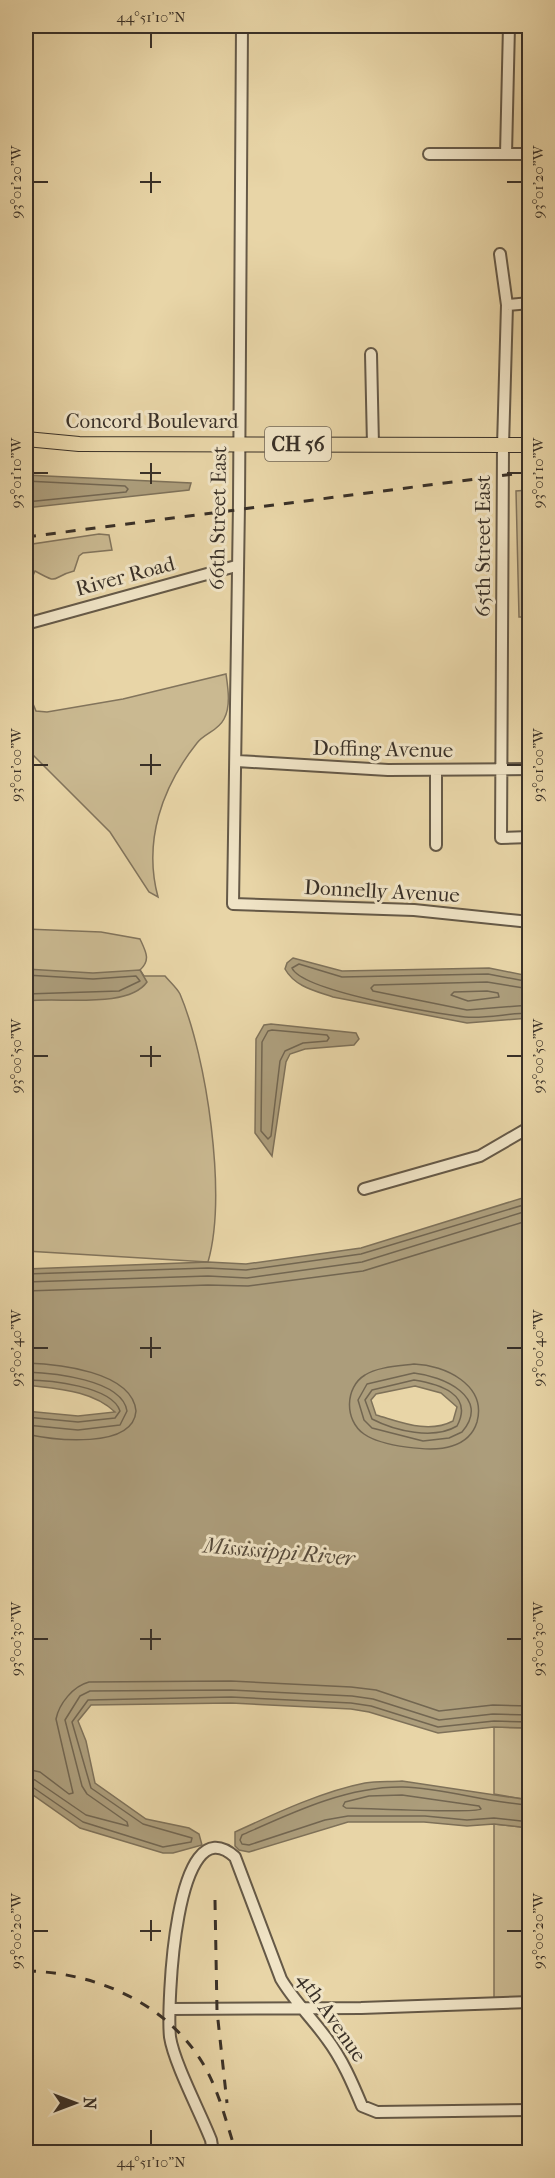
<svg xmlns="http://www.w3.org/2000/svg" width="555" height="2178" viewBox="0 0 555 2178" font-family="'IM FELL French Canon',serif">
  <rect width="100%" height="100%" fill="#e8d5a7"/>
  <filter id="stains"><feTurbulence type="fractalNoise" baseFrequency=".00333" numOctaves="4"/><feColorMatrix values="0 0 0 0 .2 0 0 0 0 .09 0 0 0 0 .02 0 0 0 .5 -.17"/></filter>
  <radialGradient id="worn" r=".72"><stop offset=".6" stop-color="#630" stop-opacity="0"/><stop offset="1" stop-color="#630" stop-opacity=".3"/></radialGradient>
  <!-- green -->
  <path fill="#cab991" stroke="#82745c" stroke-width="1.5" d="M529 490V617H519L516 491Z
    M99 534 109 535 112 550 83 553 79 556 74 571C49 577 62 586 35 571L31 580H26V545Z
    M226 674C228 688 231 706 224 719 218 731 205 733 197 743 162 787 143 841 158 897L149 892 110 832 26 748V687L36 711 47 712 123 699Z
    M26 929 101 932 140 939C146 952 151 960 140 970L144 976H165C170 982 177 988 180 994 207 1058 227 1195 208 1262L26 1251Z
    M494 1727 529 1728V1800L494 1794Z
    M494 1824 529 1828V1998H494Z"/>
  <!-- water -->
  <path fill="#ac9d7b" stroke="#7e7159" stroke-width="1.5" fill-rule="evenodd" d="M26 475 191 483 189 490 26 508Z
    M293 958 342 971 489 968 529 976V1018L467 1023 333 997C316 991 295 987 285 969L287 963Z
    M26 969 93 973 140 970 147 982C128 1009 60 997 28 1001L26 1000Z
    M271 1024 356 1033 359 1039 354 1045 305 1049 290 1054 286 1062 272 1156 255 1133 256 1039 264 1025Z
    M529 1196V1728L494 1727 438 1733 369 1712 351 1709 231 1703 91 1705 78 1721 86 1741 95 1783 146 1819 189 1828 199 1834 202 1845 173 1853H163L80 1828 26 1790V1411L78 1416 115 1412C92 1390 57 1389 26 1385V1269L208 1262 246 1264 361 1248ZM415 1386 441 1393 457 1407 453 1421C428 1434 401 1422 376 1415L371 1400 376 1394Z
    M402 1781 529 1800V1828L494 1824 467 1826 424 1822H348L249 1852 239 1850 235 1846V1832C274 1814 323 1791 365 1783 377 1781 390 1782 402 1781Z"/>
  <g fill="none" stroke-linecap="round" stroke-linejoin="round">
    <!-- shore -->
    <path stroke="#726651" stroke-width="1.5" d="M26 481 125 486 128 489 126 492 26 502
      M26 975 93 979 136 976 140 981 119 991 26 994
      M530 982 488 974 342 977 299 964 292 968C302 991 437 1014 465 1017 486 1019 509 1013 530 1013
      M530 989 487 982 374 985 371 988 373 991 467 1010 530 1005
      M487 991 498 993 499 997 468 1001 451 995 454 992Z
      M272 1030 327 1035 329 1038 327 1041 303 1043 285 1051 280 1061 271 1136 268 1139 261 1131 262 1042 268 1031Z
      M26 1274 208 1268 246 1270 361 1254 530 1203
      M26 1282 208 1276 247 1278 362 1262 530 1210
      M26 1291 208 1285 248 1286 363 1271 530 1220
      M26 1363C57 1364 132 1371 136 1411 133 1450 53 1440 26 1434
      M414 1364C445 1365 487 1385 477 1422 473 1435 465 1442 452 1446 432 1453 381 1446 364 1434 344 1420 345 1387 365 1375 377 1367 399 1366 414 1364Z
      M26 1372C52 1373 122 1379 127 1411L120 1425 78 1430 26 1425
      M414 1373C442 1376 492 1397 462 1432L449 1438 423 1441 372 1428 364 1420 358 1400 367 1384Z
      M26 1380C49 1380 112 1386 120 1411L115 1418 78 1422 26 1417
      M414 1380C439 1384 474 1394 457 1426 434 1440 395 1431 372 1419L365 1400 372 1390Z
      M26 1769 40 1772 69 1794 73 1793 56 1719C59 1704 73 1686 89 1682L231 1681 351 1687 376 1690 439 1711 493 1705 530 1706
      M26 1778 35 1780 86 1815 128 1826 127 1822 87 1794 82 1786 65 1720 80 1696 90 1691 231 1690 352 1696 373 1699 439 1720 493 1714 530 1715
      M26 1786H31L83 1822 163 1847 191 1842 192 1838 143 1824 91 1788 72 1722 88 1700 231 1697 351 1703 371 1706 438 1727 494 1721 530 1722
      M402 1795 479 1806 481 1809C474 1814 365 1808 346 1808L343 1806 345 1802 369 1796Z
      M530 1805C487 1803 445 1788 403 1787 347 1786 291 1813 242 1835L240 1840 242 1844 249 1845 325 1820 348 1816H425L467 1820 494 1818 530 1822"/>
    <!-- minor casing -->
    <g stroke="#655947" stroke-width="14">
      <path id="minor" d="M242 26 239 504C236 637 236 771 233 904L414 910 530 922
        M429 154H530
        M506 154 509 26
        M500 254 507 305 503 446 501 838 530 837
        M507 305 530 303
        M371 354 373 445
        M26 624 236 566
        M237 761 388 770 530 769
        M436 771V845
        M364 1189 480 1156 530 1127
        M171 2009 361 2008 530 2002
        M213 2152 211 2140C201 2114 174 2063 170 2037 167 2009 174 1802 235 1857L281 1979C294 2001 312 2018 327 2039 342 2059 352 2082 362 2106L377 2112 530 2110"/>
    </g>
    <!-- major casing -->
    <g stroke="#393027" stroke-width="16">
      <path id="major" d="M26 439 79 444 530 445"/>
    </g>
    <!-- minor -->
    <use href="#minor" stroke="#f0e4c6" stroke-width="10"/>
    <!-- major -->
    <use href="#major" stroke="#e8d5a7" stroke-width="14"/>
    <!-- rail -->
    <path stroke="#393027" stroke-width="3" stroke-dasharray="10 10" stroke-linecap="butt" d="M26 537 530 472
      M215 1900 217 2011 227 2103
      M26 1971C94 1972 165 2002 202 2062 219 2090 226 2122 236 2152"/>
  </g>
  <!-- ticks -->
  <path fill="none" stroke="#393027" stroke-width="2" d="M151 33V48M151 172V193M33 182H48M140 182H161M507 182H522M151 463V484M33 473H48M140 473H161M507 473H522M151 754V775M33 765H48M140 765H161M507 765H522M151 1046V1067M33 1056H48M140 1056H161M507 1056H522M151 1337V1358M33 1348H48M140 1348H161M507 1348H522M151 1629V1650M33 1639H48M140 1639H161M507 1639H522M151 1920V1941M33 1931H48M140 1931H161M507 1931H522M151 2130V2145"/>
  <g text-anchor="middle" stroke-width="6" stroke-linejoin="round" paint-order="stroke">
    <!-- shield labels -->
    <rect fill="#f0e4c6" stroke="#706657" stroke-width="1.5" x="265" y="427" width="66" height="34" rx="4.5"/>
    <g font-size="20" font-weight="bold" fill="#393027">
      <text x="298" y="451">CH 56</text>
    </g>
    <!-- street labels -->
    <g font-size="21" fill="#393027" stroke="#f0e4c6">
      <text x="152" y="428">Concord Boulevard</text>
      <text transform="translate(218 518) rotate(-89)" y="7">66th Street East</text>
      <text transform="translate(483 546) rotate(-90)" y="7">65th Street East</text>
      <text transform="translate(125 576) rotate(-15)" y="7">River Road</text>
      <text transform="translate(383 749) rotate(1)" y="7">Doffing Avenue</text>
      <text transform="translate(382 891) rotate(3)" y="7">Donnelly Avenue</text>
      <text transform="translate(332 2017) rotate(55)" y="7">4th Avenue</text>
    </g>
    <!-- water labels -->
    <g font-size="22" font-style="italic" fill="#564b3c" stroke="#f0e4c6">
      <text transform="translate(279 1551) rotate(5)" y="8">Mississippi River</text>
    </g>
  </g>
  <!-- margin -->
  <rect width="555" height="2178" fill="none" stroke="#e8d5a7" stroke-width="66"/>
  <!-- north arrow -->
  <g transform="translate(75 2103) rotate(90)" stroke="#f0e4c6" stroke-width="4.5" paint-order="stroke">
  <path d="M0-4.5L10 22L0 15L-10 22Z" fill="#393027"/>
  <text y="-9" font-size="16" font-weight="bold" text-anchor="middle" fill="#393027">N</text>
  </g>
  <rect x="33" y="33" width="489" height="2112" fill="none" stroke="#393027" stroke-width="2"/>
  <g font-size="15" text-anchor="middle" fill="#393027">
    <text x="151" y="22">44°51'10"N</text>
    <text transform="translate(538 182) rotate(-90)" y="5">93°01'20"W</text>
    <text transform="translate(16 182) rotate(-90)" y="5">93°01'20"W</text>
    <text transform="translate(16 473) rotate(-90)" y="5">93°01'10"W</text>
    <text transform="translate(538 473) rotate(-90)" y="5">93°01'10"W</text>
    <text transform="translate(16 765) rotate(-90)" y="5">93°01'00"W</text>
    <text transform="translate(538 765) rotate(-90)" y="5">93°01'00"W</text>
    <text transform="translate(538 1056) rotate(-90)" y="5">93°00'50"W</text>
    <text transform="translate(16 1056) rotate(-90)" y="5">93°00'50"W</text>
    <text transform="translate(16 1348) rotate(-90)" y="5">93°00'40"W</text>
    <text transform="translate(538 1348) rotate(-90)" y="5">93°00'40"W</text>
    <text transform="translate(16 1639) rotate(-90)" y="5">93°00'30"W</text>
    <text transform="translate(538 1639) rotate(-90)" y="5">93°00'30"W</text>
    <text transform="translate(538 1931) rotate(-90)" y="5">93°00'20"W</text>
    <text transform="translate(16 1931) rotate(-90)" y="5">93°00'20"W</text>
    <text x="151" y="2167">44°51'10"N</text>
  </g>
  <rect width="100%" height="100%" filter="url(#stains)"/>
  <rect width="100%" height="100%" fill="url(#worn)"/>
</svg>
